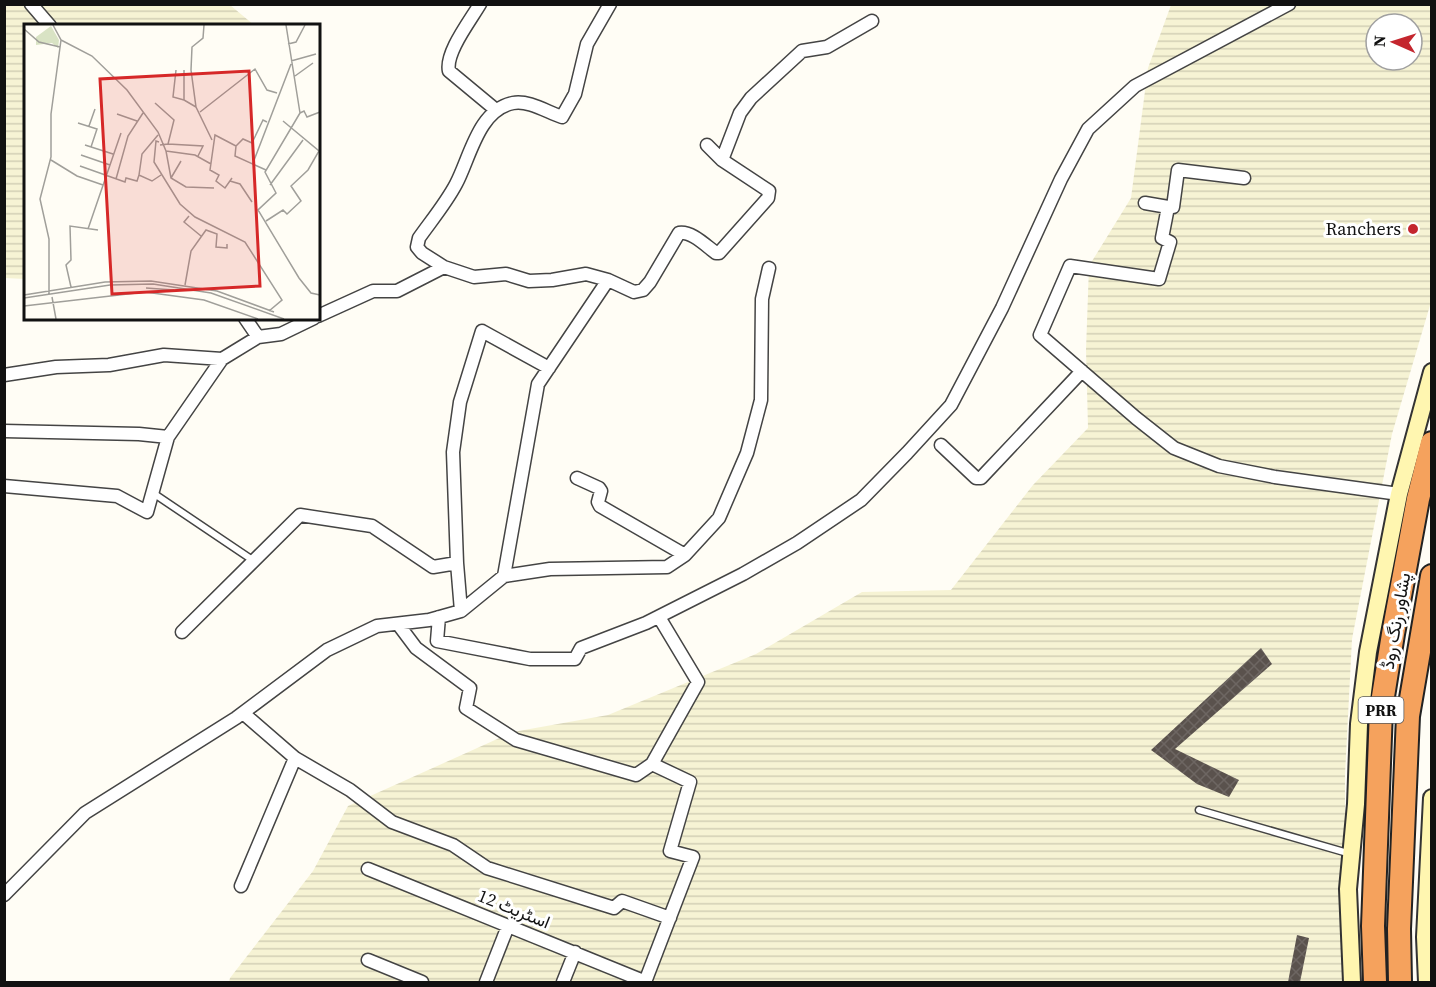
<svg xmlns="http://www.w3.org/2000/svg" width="1436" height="987" viewBox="0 0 1436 987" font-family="'Source Serif 4',Vazirmatn,serif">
  <defs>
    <pattern id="farmland-rules" width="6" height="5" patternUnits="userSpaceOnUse" patternTransform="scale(1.5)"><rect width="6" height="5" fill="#f6f3d4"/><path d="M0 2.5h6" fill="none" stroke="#d2cfb5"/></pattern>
    <pattern id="building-cross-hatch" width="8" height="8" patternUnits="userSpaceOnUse" patternTransform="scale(1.5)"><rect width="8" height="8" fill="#5a524d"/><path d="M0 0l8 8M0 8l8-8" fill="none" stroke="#6d6662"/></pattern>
  </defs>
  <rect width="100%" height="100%" fill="#fffdf5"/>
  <!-- farmland -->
  <path fill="url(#farmland-rules)" fill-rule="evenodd" d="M5 5H230L254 25 26 26 25 279 5 278Z
    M1171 5H1431V302L1392 434 1352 639 1345 775V982H229L230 978 313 871 348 806 513 732 608 715 756 654 862 592 951 590 1033 485 1088 428 1086 350 1089 266 1131 198 1148 68ZM1376 24H1412V60H1376Z"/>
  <!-- building -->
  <path fill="url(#building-cross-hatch)" d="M1261 648 1272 664 1175 749 1239 780 1229 797 1197 784 1151 750Z
    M1297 935 1309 938 1300 982H1288Z"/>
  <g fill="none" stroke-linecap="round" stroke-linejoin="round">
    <!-- lane casing -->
    <g stroke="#444" stroke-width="9">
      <path id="lane" d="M153 493 254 561
        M1199 810 1351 854"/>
    </g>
    <!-- street casing -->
    <g stroke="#444" stroke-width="15">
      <path id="street" d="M31 4 50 26
        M480 4C470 21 445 53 449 71L496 110
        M610 4 587 44 575 94 562 117C547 112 529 100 513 103 478 110 470 158 456 184 446 203 431 221 419 238L417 247 422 253 444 267 474 277 506 274 529 281 552 280 586 274 608 280 634 292 643 290 650 282 679 233C692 231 706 246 716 253H719L768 198 769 191 722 160 707 145
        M722 160 740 113 751 98 802 51 827 47 872 21
        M1145 203 1168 207 1162 238 1170 242 1159 279 1070 266 1040 335 1136 418 1174 448 1219 466 1275 477 1399 494
        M1168 207H1173L1178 170 1244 178
        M318 316 373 291H397L444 267
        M245 318 258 337
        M4 375 56 367 109 365 164 355 222 359 258 337 281 334 314 318
        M4 431 139 434 168 437 222 359
        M941 445 976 478H981L1082 371
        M577 478 599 488 601 491 598 502 600 506 685 555
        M4 486 117 496 147 512 168 437
        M457 563 453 452 460 402 482 331 549 368
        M504 576 538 384 608 280
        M439 617 437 641 530 659H575L581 648 646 623 743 574 797 543 861 500 907 453 951 405 1002 308 1061 179 1088 129 1135 86 1289 4
        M398 624 416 648 470 688 466 708 516 740 636 775 652 764
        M182 632 300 515 372 526 433 567 457 563 461 611
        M243 713 295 758 350 790 392 822 453 845 487 868 614 908 622 901 670 918
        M368 869 646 982
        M241 886 295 758
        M4 895 85 813 236 718 327 650 377 626 429 620 461 611 504 576 550 569 667 567 685 555 719 518 747 453 761 400 762 299 769 268
        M368 960 422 982
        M486 982 508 926
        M563 982 575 952
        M645 982 693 857 670 851 690 782 652 764 698 682 659 617"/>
    </g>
    <!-- secondary casing -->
    <g stroke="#333" stroke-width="20">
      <path id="secondary" d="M1352 982 1348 889 1356 804 1359 724 1368 652 1399 494 1432 372
        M1427 982 1425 937 1432 798"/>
    </g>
    <!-- highway casing -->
    <g stroke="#222" stroke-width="26">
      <path id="highway" d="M1375 982 1373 926 1381 709 1393 634 1418 499 1432 443
        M1400 982 1399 929 1408 716 1432 576"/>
    </g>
    <!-- lane -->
    <use href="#lane" stroke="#fff" stroke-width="6"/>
    <!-- street -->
    <use href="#street" stroke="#fff" stroke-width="12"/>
    <!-- secondary -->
    <use href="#secondary" stroke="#fff6b0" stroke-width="16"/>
    <!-- highway -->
    <use href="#highway" stroke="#f5a25d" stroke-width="22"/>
  </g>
  <!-- markers -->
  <circle fill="#c4262e" stroke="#fff" stroke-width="2" cx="1413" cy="229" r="6"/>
  <g text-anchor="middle" stroke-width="6" stroke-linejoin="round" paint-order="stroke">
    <!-- shield labels -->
    <rect fill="#fff" stroke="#585858" stroke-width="1.5" x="1358.5" y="697" width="45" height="26" rx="4.5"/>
    <g font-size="16" font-weight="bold" fill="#111">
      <text x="1381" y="716">PRR</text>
    </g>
    <!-- poi labels -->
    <g font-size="18" fill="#111" stroke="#fff" text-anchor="end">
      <text x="1401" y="235">Ranchers</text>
    </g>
    <!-- street labels -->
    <g font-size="18" fill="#111" stroke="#fff">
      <text transform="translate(1396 621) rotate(-80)" y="6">پشاور رنگ روڈ</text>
      <text transform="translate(514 909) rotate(22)" y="6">اسٹریٹ 12</text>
    </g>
  </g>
  <!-- overview -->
  <g transform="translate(24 24)">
    <rect width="296" height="296" fill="#fffdf5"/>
    <path d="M27 2 35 16 34 24 28 19 12 21V13Z" fill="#d9e3c4"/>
    <path fill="none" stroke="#a09f9a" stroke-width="1.5" d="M180 1 179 14 168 23 167 46 172 83 188 116M262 1 276 89 241 148 252 169 234 186 275 254 287 269 296 271M0 5 15 18 36 23M37 16 68 32 103 66 134 108 142 127 147 154 162 163 190 164M264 20 272 18 281 1M267 37 292 30M152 46 149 73 160 76M160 46V76L172 83M271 52 289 39M131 79 150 96 144 120 136 121M176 88 231 45 243 66 253 69M276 89 280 87 283 93 296 88M93 90 113 97M54 99 73 105 67 123M65 102 71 85M135 118 132 117 130 138 156 180 171 193 221 218 258 276 245 287M144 120 179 122 174 132M61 121 89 130M212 122 219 115 228 119 239 96 243 98M142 127 171 131 187 140M57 131 86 141M27 136 53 152 79 161M229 139 267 40M56 142 101 158 102 154 113 157 115 151 128 157 137 151M115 151 118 130 134 111M147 154 157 137M208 154 201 164 192 157 195 151 186 146 191 111 212 122 211 132 242 146M92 155 104 112 119 89M206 157 216 160 228 178M246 161 279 116M165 192 160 198 177 212M242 197 259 186 263 190 277 177 267 162 284 146 295 127 259 97M64 205 97 109M161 261 167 227 182 206 193 210 192 223 203 224V220M47 263 42 241 47 236 46 202 74 206M122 264 150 266M25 270V215L16 175 27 133V90L37 16 29 1M0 271 81 258 127 257 193 267 250 288M28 273 32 295M0 274 86 261 129 260 187 269 260 295M0 282 121 268 180 276 234 295"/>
    <path fill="#d62828" fill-opacity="0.15" stroke="#d62828" stroke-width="3" d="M225 47 236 262 88 270 76 55Z"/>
    <rect width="296" height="296" fill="none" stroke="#111" stroke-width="3"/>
  </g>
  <!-- border -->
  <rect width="1436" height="987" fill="none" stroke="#111111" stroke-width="12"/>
  <!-- north arrow -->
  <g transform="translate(1394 42) rotate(273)"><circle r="28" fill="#ffffff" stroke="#a0a0a0" stroke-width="1.5"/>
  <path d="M0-4.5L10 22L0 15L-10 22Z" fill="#c4262e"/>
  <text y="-9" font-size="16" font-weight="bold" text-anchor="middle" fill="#111111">N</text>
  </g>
</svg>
